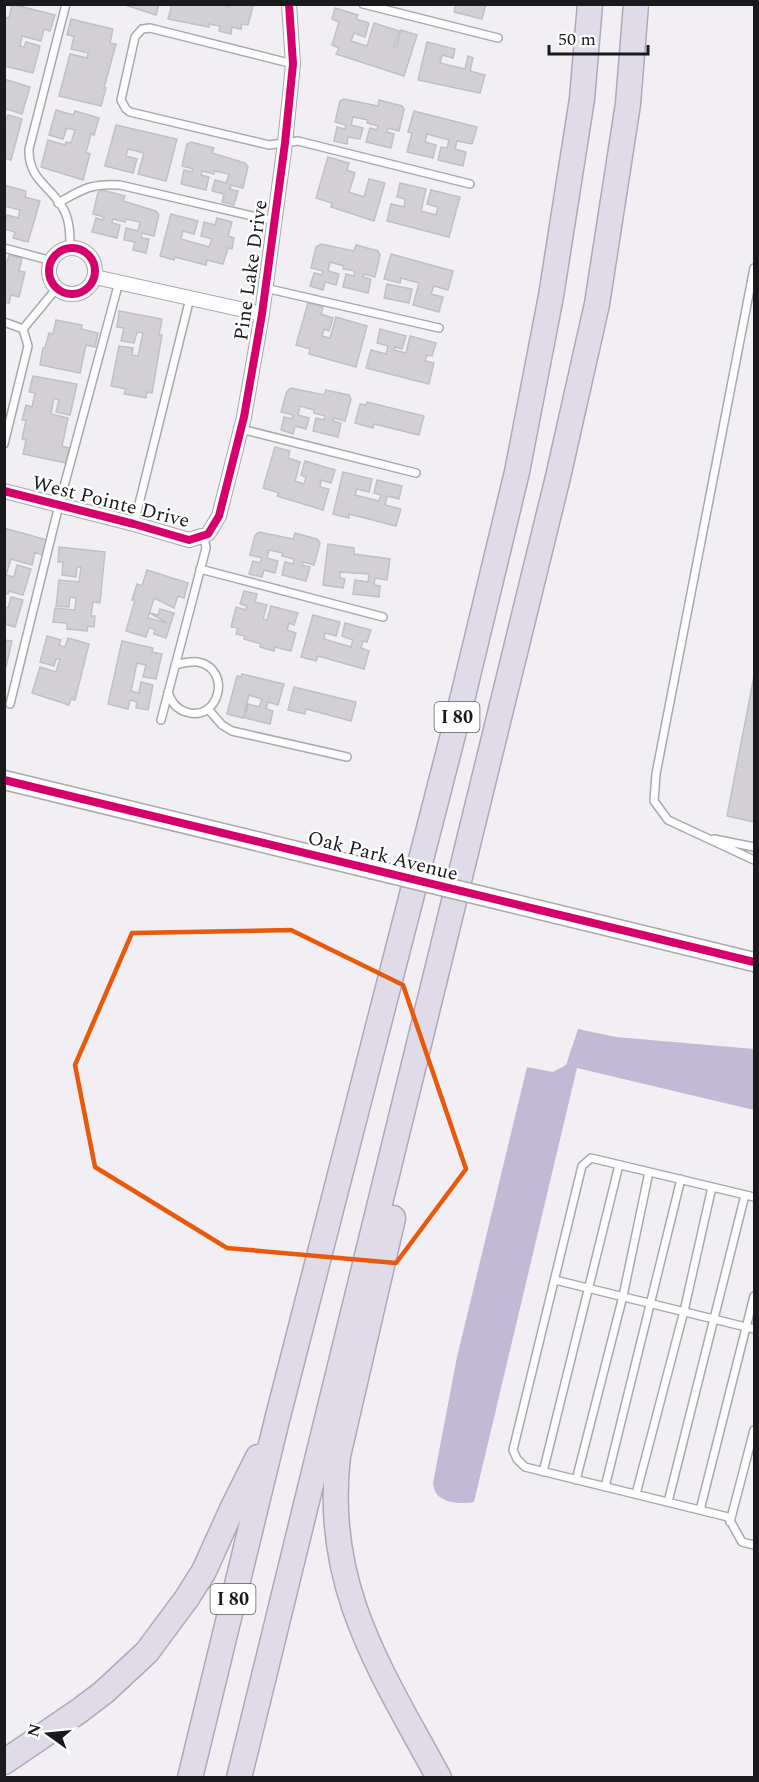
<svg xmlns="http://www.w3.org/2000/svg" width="759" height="1782" viewBox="0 0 759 1782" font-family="Spectral,serif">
  <rect width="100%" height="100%" fill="#f1eff4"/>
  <!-- water -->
  <path fill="#c2b9d7" d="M578 1029 616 1037 754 1049V1110L577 1068 474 1502C464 1504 443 1504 436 1493 434 1490 434 1487 433 1483L457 1357 527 1067 553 1072 566 1065Z"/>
  <!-- building -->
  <path fill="#d2d0d4" stroke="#c1c0c4" stroke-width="1.5" d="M12 4 55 15 50 31 44 29 41 41 22 36 20 46 24 47 26 42 40 46 33 73 4 66V17L9 18Z
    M122 4H159L156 15Z
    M172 4H218L229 7 228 4H245L253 6 248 25 242 24 241 29 232 27 231 34 219 31 220 26 209 24V27L168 19Z
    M456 4H486L482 19 454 12Z
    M335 8 358 15 356 19 369 23 365 37 354 33 351 41 367 46 374 23 399 31 394 47 396 48 401 30 417 35 404 76 336 54 339 48 332 45 339 22 332 19Z
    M71 19 113 29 110 43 116 44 104 88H106L101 106 59 96 70 54 87 58 88 53 71 49 74 36 67 35Z
    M427 42 455 49 453 58 442 55 440 63 465 69 468 56 473 58 470 71 485 75 480 93 418 80Z
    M4 79 30 87 22 114 7 109 4 112Z
    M344 99 378 106 379 100 402 106 404 109 399 131 388 128 387 132 394 134 391 148 366 142 370 128 377 130 378 126 367 123 368 120 353 117 351 125 363 128 360 139 348 137 347 144 334 141 337 127 345 129 346 125 335 122 340 101Z
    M56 110 73 115 75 111 99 118 94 135 91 134 86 152 90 154 83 180 41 167 48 140 65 145 66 142 71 143 75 130 67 128 63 139 49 135Z
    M414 111 477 127 472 144 457 141 455 149 466 152 463 166 438 160 441 147 447 148 449 140 427 134 425 142 436 145 433 158 407 152 412 133 408 132Z
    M8 115 22 119 11 160 4 158V126Z
    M116 125 177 139 166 181 138 174 144 153 128 149 126 156 137 159 133 173 105 166Z
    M191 142 214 148 212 153 245 163 248 167 243 188 231 185 230 189 238 191 234 205 222 202 224 194 212 191 215 180 226 183 229 174 214 171V174L202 171 201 175 209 177 206 190 181 184 184 170 192 172 193 169 182 166 187 144Z
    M328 157 349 163 347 170 355 173 349 192 364 197 369 179 385 183 374 221 331 207 332 203 316 198Z
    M400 183 426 189 421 211 436 215 438 207 427 204 431 190 460 197 449 237 387 221 391 204 404 207 405 199 397 197Z
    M4 185 26 191 25 197 40 201 28 242 13 238 15 232 4 229 7 215 18 218 20 210 4 206Z
    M102 190 125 196 123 201 156 211 159 215 154 236 142 233 141 238 149 239 146 253 133 250 135 242 124 240 126 228 138 231 140 222 126 219 125 222 113 219 112 223 120 225 117 238 92 232 96 218 103 220 104 217 93 214 98 192Z
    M171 214 198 221 194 234 183 231 181 239 209 247 212 239 201 236 204 222 215 225 217 218 232 222 228 236 234 238 232 249 228 248 223 264 207 260 206 265 175 257 174 260 160 256Z
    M321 244 354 251 356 245 378 251 380 255 375 277 364 274 363 277 371 279 368 293 343 287 346 274 354 276 355 271 343 269 344 266 330 262 328 271 339 274 336 285 325 282 323 290 310 286 314 273 322 275 323 271 311 268 316 247Z
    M391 254 453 271 448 290 434 286 431 294 443 297 439 312 413 305 419 283 401 278 400 283 384 279Z
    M9 255 22 258 19 271 25 272 19 297 11 295 9 303 4 302V261L7 262Z
    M387 284 412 289 409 303 384 298Z
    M308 303 323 307 321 314 333 318 329 331 324 329 322 336 330 338 336 317 367 326 356 367 309 354 310 349 296 345Z
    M119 311 162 319 159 335H162L152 393 147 392 146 398 124 394 126 389 111 386 119 346 133 348 132 355 138 356 143 333 137 332 134 343 121 341 124 328 117 327Z
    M56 320 82 325 81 329 98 333 95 347 86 345 80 373 40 365 43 348H45L49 333 53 334Z
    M380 329 406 336 402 349 395 347 394 350 406 353 410 336 436 343 432 356 427 355 425 361 434 363 429 384 366 368 371 350 386 354 388 346 377 343Z
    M33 376 77 384 70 415 56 412 59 400 54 398 51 414 68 418 62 446 69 448 66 463 23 454 26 440 22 439 26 420H22L26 405 32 407 35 393 29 392Z
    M291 388 324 395 326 390 349 395 351 399 345 421 334 418 333 421 341 423 338 437 313 431 316 418 324 420 325 416 314 413V410L300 406 298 415 309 418 306 429 295 426 293 434 281 430 284 417 292 419 293 415 281 412 287 391Z
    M367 402 424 416 419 435 374 424 373 428 355 423 360 404 366 405Z
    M275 447 290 451 288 458 300 462 295 481 304 484 306 477 301 475 305 461 335 470 331 483 321 480 320 487 329 489 323 510 277 496 279 493 263 488Z
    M343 472 372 479 369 492 357 489 355 495 379 501 381 495 374 493 377 480 402 486 399 499 387 496 385 505 401 509 396 526 349 514V518L333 514Z
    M4 528 47 540 42 555 35 552 32 565 11 559 6 575 14 577 17 565 31 569 23 595 9 591 8 594 4 593Z
    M259 532 293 539 295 533 317 539 320 543 314 565 303 562 302 565 310 567 306 581 282 575 285 562 293 564 294 559 282 556 283 553 269 550 267 558 278 561 275 573 264 570 262 577 249 574 253 561 260 563 262 558 250 555 255 535Z
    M328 544 354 548V554L390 559 387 580 375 578 374 585 380 586 379 597 353 594 355 580 368 582 369 574 340 572V578L345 579 343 588 323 585Z
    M59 547 105 552 100 603 93 602 91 616H95L94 627 88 626 87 631 67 629V623L53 622 55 608 75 610 76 598 70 597 69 607 56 606 59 580 79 582 81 567H77L76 577 62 575 63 562H58Z
    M147 570 188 583 184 598 178 596 174 608 154 598 148 618 167 623 150 613 158 615 160 609 174 613 166 638 154 634 155 629 149 628 146 637 126 631 135 600H132L137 584 142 586Z
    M244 591 257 594 255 602 267 605 263 619 267 620 271 606 298 613 294 625 289 623 287 630 296 633 291 651 275 647 274 651 260 647 261 644 244 639 245 636 236 634 238 628 231 627 236 607 246 610 247 606 240 604Z
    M11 597 23 600 15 627 4 624V607L8 608Z
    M313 615 340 622 336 636 325 633 324 639 351 647 353 640 342 636 345 623 371 630 367 642 363 641 361 648 369 651 364 669 318 656 316 661 301 657Z
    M47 636 61 640 59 645 65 647 68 638 89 644 75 700 71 699 69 705 32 693 40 667 56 672 60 659H56L54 666 40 662Z
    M4 640 12 641 6 667H4Z
    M122 641 153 648 152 652 162 654 156 679 143 677 146 665 137 663 131 691 139 693 141 682 153 685 148 710 136 708 137 702 130 700 128 709 108 704Z
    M242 674 284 684 278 705 268 702 266 709 273 711 270 724 245 718 248 704 259 707 262 699 249 695 243 718 227 714 237 676 241 677Z
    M754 676V822L727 816Z
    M294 687 356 702 351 721 306 709 305 714 288 710Z"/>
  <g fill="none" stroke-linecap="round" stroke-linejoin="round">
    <!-- lane casing -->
    <g stroke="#a9a8ab" stroke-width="10">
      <path id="lane" d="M66 4 29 149C28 181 52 186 64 210 70 222 70 235 70 248
        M363 4 498 38
        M293 64 150 28 142 29 135 37 121 100 126 109 130 112 269 145 298 141 470 184
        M58 203C83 189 91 183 120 185L274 221
        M4 248 52 261
        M754 268 656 774 654 801 668 820 754 860
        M265 288 439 328
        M4 322 23 329 28 346 4 444
        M23 329 56 289
        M241 429 416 473
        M134 524 190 298
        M200 569 383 617
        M168 692C171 702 176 709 186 712 219 723 233 669 198 662 191 661 183 663 175 665
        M10 704 59 505 119 282
        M208 709 222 725 232 731 347 757
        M161 720 206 548 204 536
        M714 839 754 847
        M754 1197 591 1158 582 1166 513 1450 517 1459 525 1467 728 1517 742 1542 754 1545
        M555 1280 754 1329
        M543 1472 619 1165
        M576 1480 623 1296 649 1172
        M605 1487 681 1179
        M636 1494 684 1311 712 1187
        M668 1502 745 1195
        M700 1510 754 1296
        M730 1522 754 1430"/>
    </g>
    <!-- street casing -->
    <g stroke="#a9a8ab" stroke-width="16">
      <path id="street" d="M49 271a23 23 0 1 1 46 0a23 23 0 1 1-46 0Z
        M95 277 262 314
        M4 491 134 524 189 540 208 534 219 516 244 417 262 314 285 143 293 64 289 4"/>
    </g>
    <!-- secondary casing -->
    <g stroke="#a9a8ab" stroke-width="21">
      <path id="secondary" d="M4 780 371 869
        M503 901 754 962"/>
    </g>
    <!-- highway casing -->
    <g stroke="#aea8b9" stroke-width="27">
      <path id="highway" d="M393 1218 338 1456C323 1586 380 1669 439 1778
        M4 1762 79 1711 104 1692 147 1652 187 1598 204 1571 233 1507 258 1457
        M190 1778 277 1420 464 692 517 472 551 296 582 99 590 4
        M239 1778 558 477 597 304 628 104 636 4"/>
    </g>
    <!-- lane -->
    <use href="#lane" stroke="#fdfdfd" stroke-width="7"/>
    <!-- street -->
    <use href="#street" stroke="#fdfdfd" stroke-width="14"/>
    <!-- secondary -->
    <use href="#secondary" stroke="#fdfdfd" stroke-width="18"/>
    <!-- highway -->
    <use href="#highway" stroke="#e0dbe9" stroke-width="24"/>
    <!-- secondary-bridge casing -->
    <g stroke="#a9a8ab" stroke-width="21" stroke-linecap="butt">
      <path id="secondary-bridge" d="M371 869 503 901"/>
    </g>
    <!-- secondary-bridge -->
    <use href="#secondary-bridge" stroke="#fdfdfd" stroke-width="18"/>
    <!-- cycleway casing -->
    <g stroke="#fff" stroke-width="11">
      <path id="cycleway" d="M49 271a23 23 0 1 1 46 0a23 23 0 1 1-46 0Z
        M4 491 134 524 189 540 208 534 219 516 244 417 262 314 285 143 293 64 289 4
        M4 780 754 962"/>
    </g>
    <!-- cycleway -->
    <use href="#cycleway" stroke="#d6006c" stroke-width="8"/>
  </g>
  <!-- marked area -->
  <path fill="none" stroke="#e8590c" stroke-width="4.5" stroke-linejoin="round" d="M291 930 403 985 466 1169 396 1263 227 1248 95 1167 75 1065 132 933Z"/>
  <g text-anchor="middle" stroke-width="4.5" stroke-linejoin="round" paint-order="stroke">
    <!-- shield labels -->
    <g fill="#fff" stroke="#5f5e5f" stroke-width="1.5">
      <rect x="434.5" y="702" width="45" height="30" rx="4.5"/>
      <rect x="210.5" y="1584" width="45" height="30" rx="4.5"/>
    </g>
    <g font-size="18" font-weight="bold" fill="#1a191b">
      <text x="457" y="723">I 80</text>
      <text x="233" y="1605">I 80</text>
    </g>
    <!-- street labels -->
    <g font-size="20" fill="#1a191b" stroke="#fff">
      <text transform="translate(250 270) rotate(-82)" y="7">Pine Lake Drive</text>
      <text transform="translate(111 501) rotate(14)" y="7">West Pointe Drive</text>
      <text transform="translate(383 855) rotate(14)" y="7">Oak Park Avenue</text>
    </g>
  </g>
  <!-- border -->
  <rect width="759" height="1782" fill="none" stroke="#1a191b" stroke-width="12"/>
  <!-- north arrow -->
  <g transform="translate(48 1734) rotate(285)" stroke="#ffffff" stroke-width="4.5" paint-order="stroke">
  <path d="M0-4.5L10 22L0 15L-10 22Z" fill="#1a191b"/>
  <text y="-9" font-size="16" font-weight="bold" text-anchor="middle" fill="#1a191b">N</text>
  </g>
  <!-- scale -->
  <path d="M549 45v9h99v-9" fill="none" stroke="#1a191b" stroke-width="3"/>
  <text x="558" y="45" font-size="18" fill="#1a191b" stroke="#ffffff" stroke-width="4.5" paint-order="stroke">50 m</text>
</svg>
